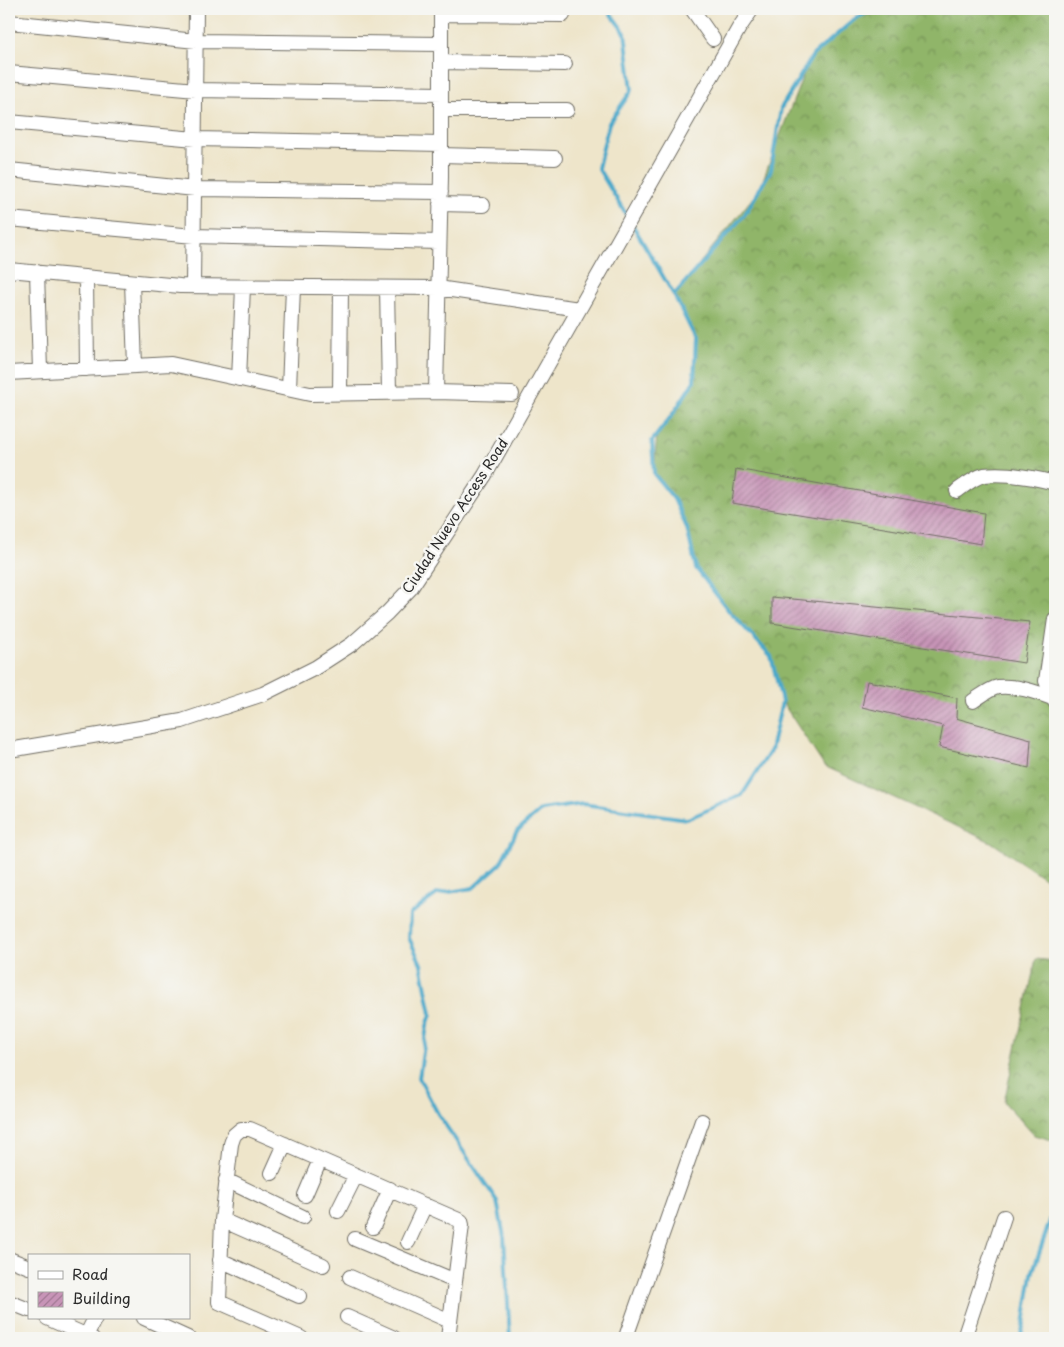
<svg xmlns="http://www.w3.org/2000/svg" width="1064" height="1347" viewBox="0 0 1064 1347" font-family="'Playpen Sans',sans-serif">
  <defs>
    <pattern id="forest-crowns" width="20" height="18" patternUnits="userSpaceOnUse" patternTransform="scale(1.25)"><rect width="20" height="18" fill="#90b569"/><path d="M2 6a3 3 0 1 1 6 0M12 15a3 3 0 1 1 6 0" fill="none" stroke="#769357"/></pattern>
    <pattern id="building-hatch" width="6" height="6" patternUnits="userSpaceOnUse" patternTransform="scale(1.25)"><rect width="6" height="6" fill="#c794b7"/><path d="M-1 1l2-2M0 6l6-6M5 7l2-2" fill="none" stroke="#a27995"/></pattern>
  </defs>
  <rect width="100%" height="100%" fill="#f6f6f2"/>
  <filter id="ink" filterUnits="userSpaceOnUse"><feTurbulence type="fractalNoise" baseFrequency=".02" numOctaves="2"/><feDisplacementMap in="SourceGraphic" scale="10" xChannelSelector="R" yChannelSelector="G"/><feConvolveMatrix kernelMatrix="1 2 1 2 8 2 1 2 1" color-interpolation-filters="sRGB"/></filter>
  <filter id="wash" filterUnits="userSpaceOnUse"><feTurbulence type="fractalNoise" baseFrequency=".0096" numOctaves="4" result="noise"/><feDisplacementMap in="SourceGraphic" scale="20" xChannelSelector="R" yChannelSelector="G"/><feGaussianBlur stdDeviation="1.12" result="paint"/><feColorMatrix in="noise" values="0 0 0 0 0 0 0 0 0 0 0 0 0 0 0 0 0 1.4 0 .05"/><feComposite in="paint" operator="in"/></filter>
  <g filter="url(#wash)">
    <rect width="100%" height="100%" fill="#eee5ca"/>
    <!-- forest -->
    <path fill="url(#forest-crowns)" stroke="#5e704a" d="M874 9H1055V885L991 842 824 766 782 702 771 656 730 612 695 565 686 527 674 499 654 474 657 434 694 381 696 339 674 295 759 190 809 60 855 19Z
      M1036 959 1055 961V1141L1034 1135 1004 1102Z"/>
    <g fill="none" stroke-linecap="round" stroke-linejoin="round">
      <!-- stream -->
      <path stroke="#4ca9ca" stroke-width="4" d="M607 9 625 33 632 90 609 123 598 168 627 216
        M674 295 745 214 771 170 781 108 813 55 855 19 874 9
        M510 1338 504 1237 497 1201 438 1114 419 1078 427 1026 431 1014 421 964 409 938 410 914 437 894 473 888 500 864 517 831 541 810 583 804 687 819 742 795 771 750 782 702 771 656 729 611 696 568 687 528 674 499 654 474 652 441 673 414 694 381 696 339 674 295 632 224
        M1020 1338 1024 1324 1032 1274 1055 1206"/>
    </g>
    <g id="blocks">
      <!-- building -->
      <path fill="url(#building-hatch)" d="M736 469 984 513 981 544 732 503Z
        M772 597 1030 622 1024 663 772 623Z
        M867 681 957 698 956 718 1031 739 1029 768 939 747 943 726 862 707Z"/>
    </g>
  </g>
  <g filter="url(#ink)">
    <use href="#blocks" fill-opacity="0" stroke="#6f6c63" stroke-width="1"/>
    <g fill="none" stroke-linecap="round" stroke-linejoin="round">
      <!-- minor casing -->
      <g stroke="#6f6c63" stroke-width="16">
        <path id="minor" d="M692 9 713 39
          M441 14 563 15
          M9 22 196 41 441 44
          M441 62 565 64
          M9 73 196 90 441 94
          M441 110H567
          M9 122 195 139 441 144
          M441 155 555 158
          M9 170 195 189 441 192
          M440 204 483 205
          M9 219 194 236 439 242
          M9 270 180 286 438 288 579 309
          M37 272 40 371
          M86 277 87 369
          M132 282 135 366
          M193 286 196 9
          M387 288 389 392
          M9 373 171 364 310 394 436 392 441 177V9
          M239 379 243 287
          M289 389 293 287
          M436 392 512 394
          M340 393 341 287
          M957 491C965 485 975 477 984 475 1005 472 1035 478 1055 483
          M1055 619 1046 681 1055 702
          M973 701C981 696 989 689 998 687 1016 685 1036 692 1052 698
          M9 750 182 721 263 694 315 668 352 644 387 613 410 589 485 475 739 28 752 9
          M272 1173 285 1144
          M226 1180 303 1217
          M305 1195 320 1160
          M338 1211 356 1175
          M222 1220 323 1265
          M373 1227 390 1189
          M355 1239 455 1281
          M408 1242 425 1205
          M9 1259 29 1267
          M220 1260 299 1296
          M350 1277 450 1321
          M9 1302 29 1310
          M347 1317 394 1338
          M47 1318 92 1338
          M144 1318 188 1338
          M85 1338 95 1318
          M301 1338 219 1302 222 1220 231 1144 234 1135 241 1129H250L461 1221 462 1225 448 1338
          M628 1338 627 1334 702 1121
          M964 1338 1004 1217"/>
      </g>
      <!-- minor -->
      <use href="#minor" stroke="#fff" stroke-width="14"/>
    </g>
  </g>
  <g text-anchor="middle" stroke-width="5" stroke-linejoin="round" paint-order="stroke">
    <!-- street labels -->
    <g font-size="14" fill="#2b2b2b" stroke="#f6f6f2">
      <text transform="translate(455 516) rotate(-57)" y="5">Ciudad Nuevo Access Road</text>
    </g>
  </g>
  <!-- margin -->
  <rect width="1064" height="1347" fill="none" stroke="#f6f6f2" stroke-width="30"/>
  <!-- legend -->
  <rect x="28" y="1254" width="162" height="65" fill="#f6f6f2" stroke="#a5a5a2"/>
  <rect x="38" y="1271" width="25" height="8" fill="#ffffff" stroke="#a5a5a2"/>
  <text x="72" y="1280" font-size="15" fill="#2b2b2b">Road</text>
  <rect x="38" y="1292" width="25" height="15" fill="url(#building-hatch)" stroke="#a5a5a2"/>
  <text x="72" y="1304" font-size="15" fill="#2b2b2b">Building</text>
</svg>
